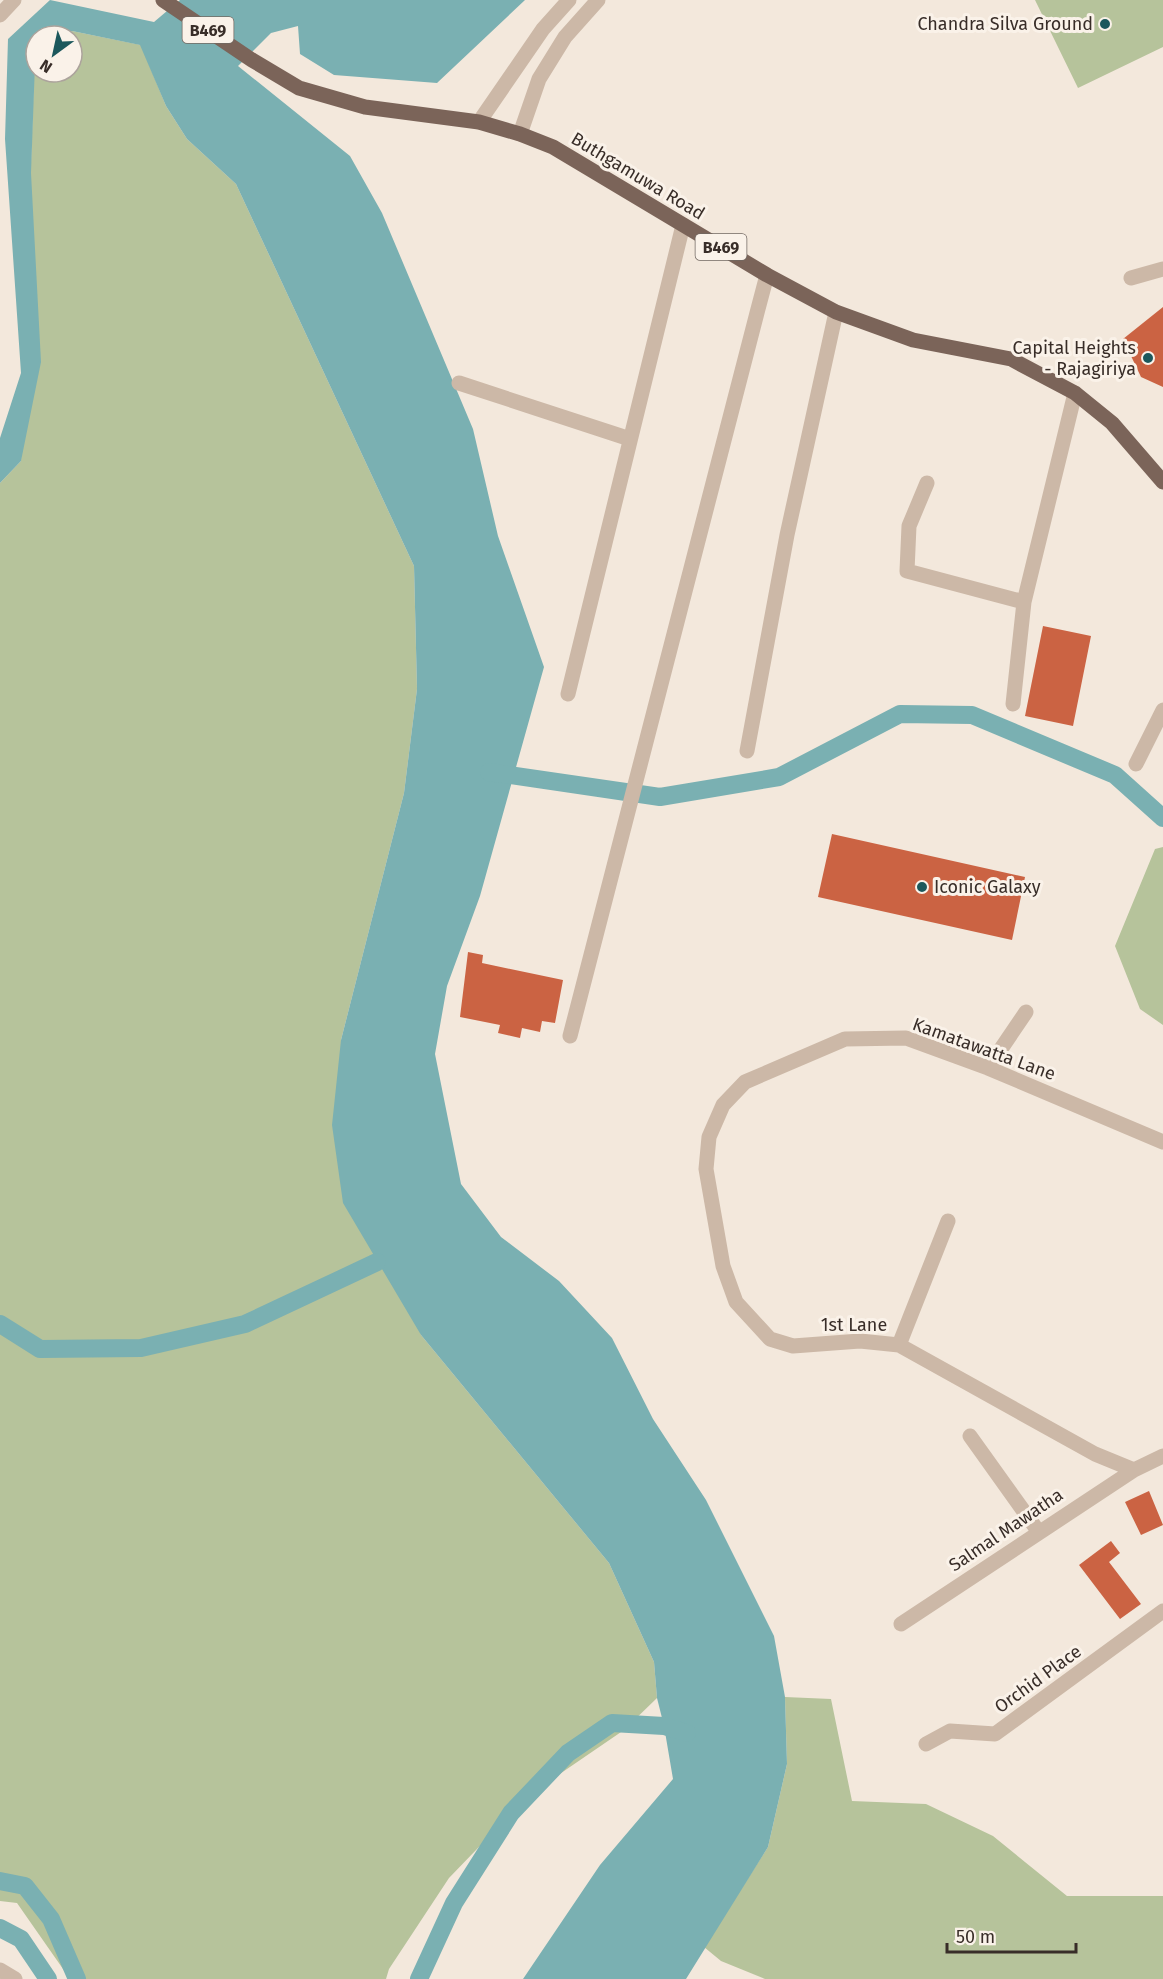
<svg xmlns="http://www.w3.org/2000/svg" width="1163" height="1979" viewBox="0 0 1163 1979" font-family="'Fira Sans',sans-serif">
  <rect width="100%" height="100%" fill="#f3e8dc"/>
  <!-- green -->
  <path fill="#b6c39b" d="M1035 0H1163V47L1078 88Z
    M72 31 141 45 166 106 187 139 236 184 414 566 417 689 404 793 341 1040 421 1335 609 1563 654 1662 657 1698 624 1730 529 1795 449 1878 389 1969 386 1979H70L17 1903 0 1901V483L21 461 34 73 36 64V72H72V36H63Z
    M1163 847V1025L1140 1009 1115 946 1155 849Z
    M785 1697 831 1699 852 1801 926 1804 993 1836 1067 1896H1163V1979H765L721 1961 704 1947 768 1847 787 1764Z"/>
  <!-- water -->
  <path fill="#7ab0b2" d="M50 0 154 22 180 0H525L437 83 334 75 300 54 298 26 271 33 238 66 350 156 382 213 473 429 498 536 544 667 480 896 447 986 435 1054 461 1184 501 1237 559 1281 612 1338 653 1419 706 1500 774 1636 785 1697 787 1764 768 1847 686 1979H523L600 1865 673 1779 664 1726 657 1698 654 1662 609 1563 421 1335 343 1203 332 1125 341 1040 404 793 417 689 414 566 236 184 187 139 166 106 140 45 72 31 63 36H36L31 173 41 362 21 461 0 483V438L21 373 5 139 8 39Z"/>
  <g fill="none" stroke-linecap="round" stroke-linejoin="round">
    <!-- canal -->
    <path stroke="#7ab0b2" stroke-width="18" d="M489 772 660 797 779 777 900 714 972 715 1115 775 1163 818
      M0 1324 40 1349 141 1348 245 1324 377 1262
      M0 1881 25 1886 51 1919 77 1979
      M0 1928 21 1939 48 1979
      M419 1979 454 1903 511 1813 568 1753 612 1723 664 1726 687 1733"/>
  </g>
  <!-- building -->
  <path fill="#cb6343" d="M1163 307V387L1141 377 1123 339Z
    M1043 626 1091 636 1073 726 1025 716Z
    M832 834 1025 877 1012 940 818 897Z
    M468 952 483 955 482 963 563 980 555 1023 542 1021 540 1032 522 1028 520 1038 498 1033 500 1025 460 1017Z
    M1149 1491 1163 1525 1141 1535 1125 1502Z
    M1111 1541 1120 1553 1109 1562 1141 1604 1120 1619 1079 1565Z"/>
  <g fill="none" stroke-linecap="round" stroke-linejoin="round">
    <!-- minor -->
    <path stroke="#ccb8a7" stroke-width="15" d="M0 15 14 0
      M479 122 543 29 569 0
      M520 134 539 79 565 37 598 0
      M1131 278 1163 269
      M459 383 630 439
      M927 483 909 526 907 571 1024 602
      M568 694 683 225
      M1013 704 1024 602 1075 393
      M747 751 787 535 836 312
      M1136 764 1163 710
      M570 1036C637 782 700 528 767 275
      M988 1068 1026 1012
      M1163 1142 988 1068 906 1038 845 1039 745 1082 723 1105 709 1137 706 1169 723 1266 736 1302 770 1339 793 1346 860 1341 899 1345 1095 1454 1134 1470 1163 1456
      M899 1345 948 1221
      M970 1436 1038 1531
      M901 1624 1134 1470
      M926 1744 950 1731 995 1734 1163 1611
      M0 1970 15 1979"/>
    <!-- major -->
    <path stroke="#7b6459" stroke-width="15" d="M163 0 252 60 299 88 365 107 479 122 520 134 553 147 767 275 836 312 913 340 1011 359 1075 393 1112 423 1163 482"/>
  </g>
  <!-- markers -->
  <g fill="#1c585c" stroke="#faf2e9" stroke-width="2">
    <circle cx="1105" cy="24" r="6"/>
    <circle cx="1148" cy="358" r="6"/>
    <circle cx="922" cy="887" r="6"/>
  </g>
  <g text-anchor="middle" stroke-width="6" stroke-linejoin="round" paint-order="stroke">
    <!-- shield labels -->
    <g fill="#faf2e9" stroke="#726862" stroke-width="1.5">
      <rect x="182.5" y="17" width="51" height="26" rx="4.5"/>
      <rect x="695.5" y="234" width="51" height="26" rx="4.5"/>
    </g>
    <g font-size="16" font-weight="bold" fill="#382d28">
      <text x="208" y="36">B469</text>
      <text x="721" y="253">B469</text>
    </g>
    <!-- poi labels -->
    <g font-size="18" fill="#382d28" stroke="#faf2e9" text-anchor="end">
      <text x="1093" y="30">Chandra Silva Ground</text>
      <text x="1136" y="354">Capital Heights<tspan x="1136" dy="21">- Rajagiriya</tspan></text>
      <text x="934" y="893" text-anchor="start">Iconic Galaxy</text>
    </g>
    <!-- street labels -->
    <g font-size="18" fill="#382d28" stroke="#faf2e9">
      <text transform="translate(638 176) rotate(31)" y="6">Buthgamuwa Road</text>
      <text transform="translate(984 1049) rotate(20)" y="6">Kamatawatta Lane</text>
      <text x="854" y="1331">1st Lane</text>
      <text transform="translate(1006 1530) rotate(-34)" y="6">Salmal Mawatha</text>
      <text transform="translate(1038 1679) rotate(-36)" y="6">Orchid Place</text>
    </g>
  </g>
  <!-- north arrow -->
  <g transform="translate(54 54) rotate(213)"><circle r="28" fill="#faf2e9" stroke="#aca39c" stroke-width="1.5"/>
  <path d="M0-4.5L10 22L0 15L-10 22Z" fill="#1c585c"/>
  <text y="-9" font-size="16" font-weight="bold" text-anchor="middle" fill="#382d28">N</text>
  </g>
  <!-- scale -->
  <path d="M947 1943v9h129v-9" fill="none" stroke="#382d28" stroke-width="3"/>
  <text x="956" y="1943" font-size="18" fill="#382d28" stroke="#faf2e9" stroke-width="4.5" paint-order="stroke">50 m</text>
</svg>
